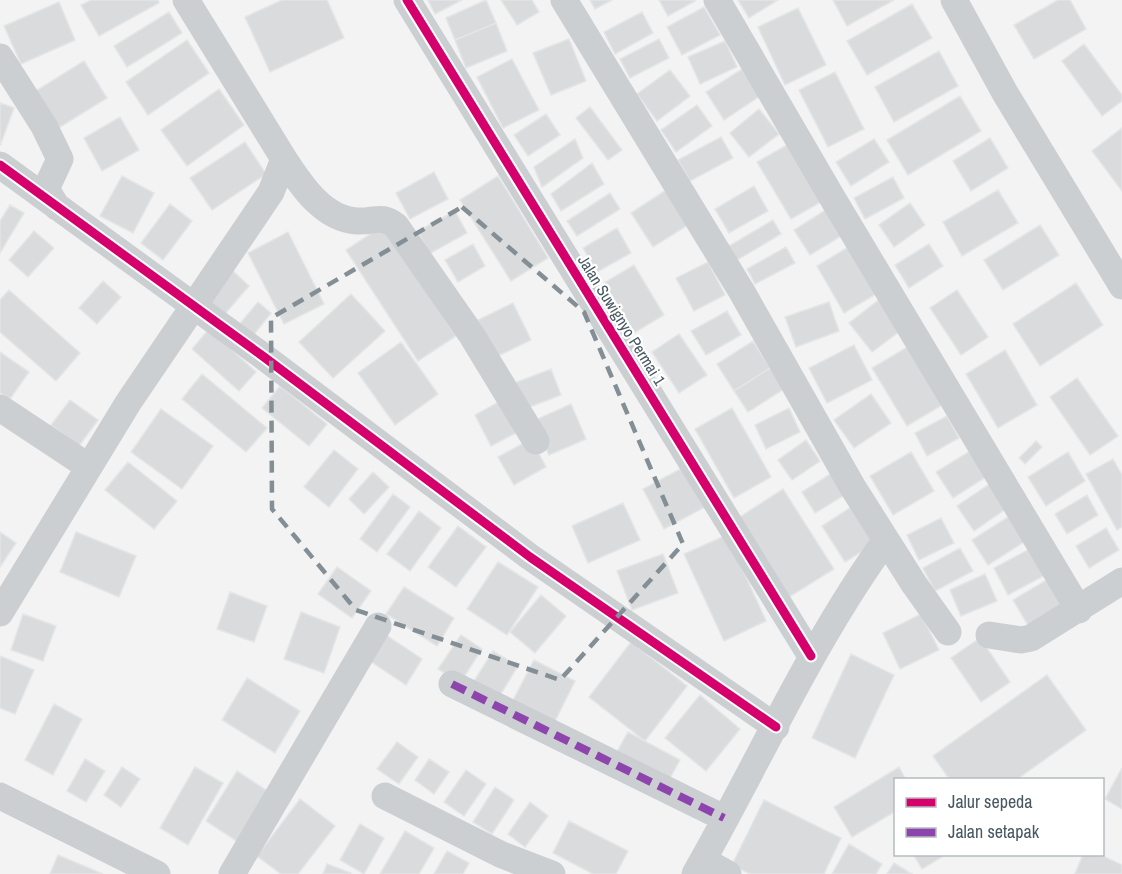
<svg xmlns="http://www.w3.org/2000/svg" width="1122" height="874" viewBox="0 0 1122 874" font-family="'Archivo Narrow',sans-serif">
  <rect width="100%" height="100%" fill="#f3f3f3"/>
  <!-- building -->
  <path fill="#d9dbdc" stroke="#e4e5e6" stroke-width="1.5" d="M91 0H158L159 3 99 36 81 5Z
    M282 0H327L344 38 270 72 245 17Z
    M428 0H462L435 14Z
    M486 0 496 23 455 40 446 18Z
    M501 0H532L539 12 517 25Z
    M590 0H612L595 9Z
    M659 0H695V1L668 16Z
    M738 0H778L749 18Z
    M833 0H894L847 26Z
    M1058 0H1070L1086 29 1034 59 1014 25Z
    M59 2 75 40 21 64 4 26Z
    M912 4 932 38 867 75 847 41Z
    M704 7 720 35 682 55 667 27Z
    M798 8 826 65 785 85 758 27Z
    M169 12 182 33 127 67 114 46Z
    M642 12 653 33 615 54 604 32Z
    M496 23 507 51 466 68 455 40Z
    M569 39 586 81 551 95 533 53Z
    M659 39 669 58 630 78 620 59Z
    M187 40 209 73 148 115 126 82Z
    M725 41 737 67 700 84 688 57Z
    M1084 44 1122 95V101L1102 116 1062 61Z
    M939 51 958 86 894 122 875 87Z
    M512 59 539 110 503 128 477 77Z
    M84 61 107 98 57 129 34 92Z
    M742 69 760 96 724 120 706 92Z
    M670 70 690 96 657 121 637 94Z
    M835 72 864 129 828 147 799 90Z
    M219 89 244 125 187 166 161 130Z
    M960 96 981 131 908 175 887 140Z
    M0 103 14 108 0 146Z
    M697 105 712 126 676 152 661 130Z
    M590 107 622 150 608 160 576 118Z
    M759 109 779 134 749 157 730 133Z
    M546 114 560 135 528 156 514 135Z
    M120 117 139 150 102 171 84 138Z
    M1122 128V191L1092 151Z
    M721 137 733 158 690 181 678 160Z
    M990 138 1008 168 971 191 953 161Z
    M575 139 583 158 542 187 534 167Z
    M874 139 889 162 851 186 836 162Z
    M245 142 266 174 212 210 190 178Z
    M787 145 821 202 791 219 757 162Z
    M592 163 604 184 561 211 551 194Z
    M434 172 448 199 410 219 396 193Z
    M122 176 154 193 133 233 100 216Z
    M498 176 548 258 511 281 460 200Z
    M893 177 904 198 865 219 854 198Z
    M754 186 768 211 729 233 715 209Z
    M666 190 688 225 653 247 631 213Z
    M998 190 1018 223 962 256 943 222Z
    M610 193 620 209 577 236 567 221Z
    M910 203 925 225 894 247 879 225Z
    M170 204 192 221 163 260 141 243Z
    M10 205 24 213 0 253V221Z
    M827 209 843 235 810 255 794 230Z
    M455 211 467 233 429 254 418 231Z
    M773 220 781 234 737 260 729 246Z
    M384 225 456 336 418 361 346 250Z
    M1040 225 1059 255 1003 290 984 260Z
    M617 228 631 253 597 272 583 248Z
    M34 231 54 248 28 277 9 260Z
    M288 232 324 304 284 324 248 253Z
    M473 244 485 266 458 282 445 260Z
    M929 244 943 266 909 288 895 265Z
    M850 246 878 293 844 313 817 266Z
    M786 247 795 263 755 284 747 269Z
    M708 262 725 295 694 311 676 278Z
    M634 265 664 315 634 333 604 283Z
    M232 270 249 286 224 315 206 299Z
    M103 281 121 297 97 324 79 308Z
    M1076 283 1103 325 1040 366 1013 324Z
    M9 290 80 353 56 381 0 332V300Z
    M957 290 988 337 961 355 930 308Z
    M351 294 385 331 333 378 299 342Z
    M885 295 908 325 872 352 849 323Z
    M258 302 271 313 252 337 238 326Z
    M829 302 839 331 796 347 785 317Z
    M513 303 531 340 496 357 478 320Z
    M727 311 741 335 706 355 691 331Z
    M209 329 256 372 239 391 192 349Z
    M679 334 707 375 679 393 652 352Z
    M753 341 770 368 734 391 717 364Z
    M401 342 438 394 395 425 358 373Z
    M854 345 872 380 827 403 809 368Z
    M909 346 944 404 907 426 872 368Z
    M1005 350 1037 405 998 428 966 374Z
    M0 352 29 372 10 399 0 393Z
    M770 368 784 389 748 412 734 391Z
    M551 369 561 395 522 410 512 384Z
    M202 374 267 428 246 452 182 399Z
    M1077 378 1118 436 1090 455 1050 397Z
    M280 386 327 424 309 446 262 408Z
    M871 394 891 423 854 448 834 420Z
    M504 399 520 431 491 446 475 415Z
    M70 400 98 420 79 446 51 425Z
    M571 404 586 439 549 455 533 421Z
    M732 408 771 477 734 498 695 429Z
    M789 408 800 432 766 449 755 425Z
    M161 409 213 446 182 489 131 452Z
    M947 416 959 438 927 456 915 433Z
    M531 439 546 467 514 485 498 457Z
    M806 440 820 461 792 480 778 460Z
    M1036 441 1042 447 1025 464 1019 458Z
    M334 450 358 469 329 507 304 487Z
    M970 451 986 477 953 498 936 472Z
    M911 452 934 491 893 515 870 476Z
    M1068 452 1085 481 1046 506 1028 477Z
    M1113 459 1122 475V527L1117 530 1086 474Z
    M128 462 177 501 154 529 105 490Z
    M684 467 705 507 664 529 643 489Z
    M835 471 848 493 815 513 802 492Z
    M373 472 389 487 364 514 349 499Z
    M994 481 1010 506 974 531 957 506Z
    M783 489 834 569 786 599 735 520Z
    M393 494 410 507 377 552 360 539Z
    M1087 495 1098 515 1067 534 1055 514Z
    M859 502 882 539 845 562 822 526Z
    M623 503 640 540 588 563 572 526Z
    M419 511 441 528 410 571 387 554Z
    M1011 515 1027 540 988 565 972 540Z
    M941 518 954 543 919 560 907 535Z
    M458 526 486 547 456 587 428 567Z
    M1106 528 1119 550 1089 568 1076 546Z
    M0 532 16 543 0 567Z
    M76 532 136 556 119 597 60 572Z
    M727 535 766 621 724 641 684 554Z
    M1037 545 1051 572 1008 595 994 568Z
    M960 548 973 571 935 591 923 568Z
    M663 554 678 593 632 610 617 571Z
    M498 562 538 587 507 635 467 609Z
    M337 567 371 591 352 618 318 594Z
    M985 574 997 601 961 616 950 590Z
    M1050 578 1067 606 1030 629 1013 600Z
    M404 587 454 618 437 646 386 614Z
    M230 592 267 606 254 642 217 629Z
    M541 595 566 616 535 653 510 632Z
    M301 612 340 627 324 673 284 659Z
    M23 614 56 626 43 661 11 650Z
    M921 614 939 650 900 669 883 633Z
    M386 635 422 659 406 685 370 661Z
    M461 635 482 649 460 683 438 669Z
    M980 638 1010 682 981 702 951 658Z
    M631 642 687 686 645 741 589 697Z
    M493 651 518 666 494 705 469 689Z
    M851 654 894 675 855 758 812 738Z
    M0 656 34 670 15 714 0 708Z
    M534 660 575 681 550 731 508 710Z
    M1047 675 1086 730 1016 780H950L933 756Z
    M247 678 300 711 275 753 222 720Z
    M700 695 740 729 706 771 665 738Z
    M54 704 82 719 53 775 25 760Z
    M628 732 680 760 665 787 613 759Z
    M397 742 418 757 399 784 377 769Z
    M85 759 105 771 86 802 67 791Z
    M429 759 449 772 434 794 415 780Z
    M122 767 140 779 121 807 104 795Z
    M195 767 223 783 188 845 160 828Z
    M899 767 906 780H896V811L852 837 834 807Z
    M1122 768V809L1105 799Z
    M466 770 486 784 464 816 444 802Z
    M237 771 272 794 241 844 206 821Z
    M495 787 514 800 492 834 473 822Z
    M300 799 335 826 298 874H281L257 856Z
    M764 800 841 838 824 874H750L732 865Z
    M530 802 548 816 525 847 508 834Z
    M569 821 628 851 616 874H593L553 853Z
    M360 824 384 838 364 874 340 860Z
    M405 831 434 848 419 874H380Z
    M849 844 882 864 876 874H832Z
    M447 851 469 863 463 874H434Z
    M913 854H947L922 869Z
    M1083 854H1099L1122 865V874H1075Z
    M58 855 103 874H50Z
    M894 863 912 874H887Z
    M327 864 351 873 350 874H323Z"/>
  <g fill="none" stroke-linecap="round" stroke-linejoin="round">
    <!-- minor -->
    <path stroke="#cccfd2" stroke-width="27" d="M407 0 811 656
      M564 0 742 292 852 486 914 584 948 632
      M717 0 833 199 1079 610
      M954 0 1005 93 1122 286
      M0 57 44 126 60 159 46 189 57 207
      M284 159C301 185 323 219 357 221 374 222 382 214 396 226L471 334 536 441
      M0 165 264 357 530 557 776 727
      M0 408 89 467
      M0 613 128 403 271 192 284 159 186 0
      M989 635 1021 640 1031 638 1122 581
      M452 684 724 818
      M0 796 157 874
      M385 796 502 855 552 874
      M703 860 728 874
      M232 874 378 626
      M695 874C759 762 810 645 886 540"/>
    <!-- quiet -->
    <path stroke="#8e44ad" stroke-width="8" stroke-dasharray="15 8" stroke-linecap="butt" d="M452 684 724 818"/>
    <!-- cycleway casing -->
    <g stroke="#fff" stroke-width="13">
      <path id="cycleway" d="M407 0 811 656
        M0 165 264 357 530 557 776 727"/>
    </g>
    <!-- cycleway -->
    <use href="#cycleway" stroke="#d6006c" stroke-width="9"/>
  </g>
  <!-- marked area -->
  <path fill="none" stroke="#838e95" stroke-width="4.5" stroke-dasharray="12 8" stroke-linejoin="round" d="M462 207 584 312 683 544 560 680 356 610 272 509 271 318Z"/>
  <g text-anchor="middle" stroke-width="4.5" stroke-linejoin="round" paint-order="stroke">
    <!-- street labels -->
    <g font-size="16" fill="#475862" stroke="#fff">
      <text transform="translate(622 320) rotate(58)" y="6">Jalan Suwignyo Permai 1</text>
    </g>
  </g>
  <!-- legend -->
  <rect x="894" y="778" width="210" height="78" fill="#ffffff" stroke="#b5bcc0" stroke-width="1.5"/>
  <rect x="906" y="798" width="30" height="9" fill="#d6006c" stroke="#b5bcc0" stroke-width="1.5"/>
  <text x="948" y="808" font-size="18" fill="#475862">Jalur sepeda</text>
  <rect x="906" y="828" width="30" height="9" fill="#8e44ad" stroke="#b5bcc0" stroke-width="1.5"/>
  <text x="948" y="838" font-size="18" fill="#475862">Jalan setapak</text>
</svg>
